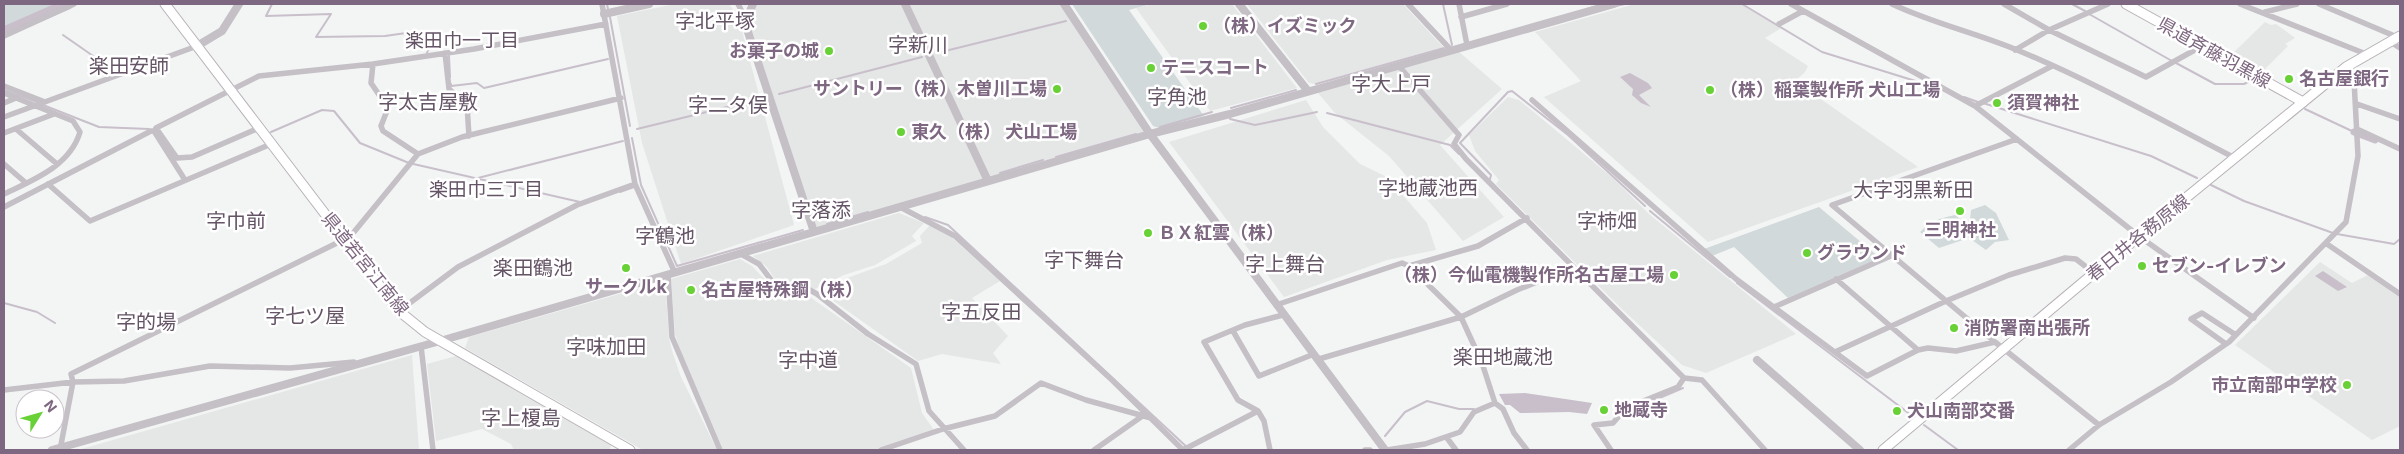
<svg xmlns="http://www.w3.org/2000/svg" width="2404" height="454" viewBox="0 0 2404 454" font-family="Inter,'Noto Sans JP',sans-serif">
  <rect width="100%" height="100%" fill="#f2f5f4"/>
  <!-- built -->
  <path fill="#e5e6e6" d="M675 4H729L739 20 794 225 681 264 642 143 617 16Z
    M753 4H1064L1150 134 814 232 747 29Z
    M1153 4H1232L1297 88 1210 111 1136 8Z
    M1247 4H1403L1443 47 1314 84 1309 83Z
    M1635 4H1740L1781 28 1765 38 1808 66 1805 72 1795 81 1918 167 1708 242 1544 97 1581 81 1535 32Z
    M2265 22 2271 25 2276 24 2295 38 2285 44 2288 46 2261 73 2230 56Z
    M1458 51 1502 89 1440 145 1504 217 1463 241 1389 156 1335 113 1318 93Z
    M1508 97 1519 100 1535 113 1614 179 1649 214 1796 334 1706 373 1682 365 1623 310 1496 184 1499 180 1475 151 1469 135Z
    M1306 100 1323 127 1360 164 1387 177 1427 223 1436 250 1387 260 1284 297 1169 142Z
    M899 213 924 223 912 236 916 241 875 265 844 275 815 289 775 279 767 267 753 256Z
    M930 225 948 234 1000 281 972 298 1008 336 993 353 1001 364 942 354 918 361 821 292 847 278 886 264 922 243 920 236Z
    M740 259 752 266 770 285 810 297 911 368 922 413 934 430 932 433 874 450H722L687 372 675 334 671 279Z
    M2320 262 2352 283 2370 274 2400 296V426L2372 440 2235 345Z
    M665 281 669 338 672 351 681 377 717 450H643L465 348 469 337Z
    M412 355 419 450H78Z
    M456 356 612 444 609 450H514L511 444 482 429 436 441 427 364Z"/>
  <!-- green -->
  <path fill="#d2d9da" d="M4 4H57L4 28Z
    M1072 4H1151L1129 10 1204 116 1159 128 1153 126Z
    M1985 205 1996 213 2009 240 1995 242 1986 250 1969 238 1939 248 1920 232C1931 221 1940 218 1955 215L1963 221 1970 220 1971 210Z
    M1819 207 1880 258 1788 298 1734 247 1712 256 1704 249Z"/>
  <!-- water -->
  <path fill="#c8bfcb" d="M1630 73 1648 83 1652 88 1639 95 1651 107 1641 103 1632 95 1633 89 1620 77Z
    M2323 271 2347 287 2338 291 2315 276Z
    M1525 393 1592 403 1587 414 1569 412 1520 413 1510 405H1505L1499 394Z"/>
  <g fill="none" stroke-linecap="round" stroke-linejoin="round">
    <!-- stream -->
    <path stroke="#c8bfcb" stroke-width="2" d="M272 4 266 16 331 14 316 37 385 36 406 33
      M607 4 608 9
      M1443 4 1452 45
      M1742 4 1822 52 1938 88
      M2072 4 2085 11
      M1616 6 1625 4
      M2089 14 2172 61
      M610 17 630 126
      M63 35 119 74
      M409 44H430L427 53
      M937 53 1066 21
      M449 56 450 77
      M2176 63 2215 84H2244L2248 82
      M451 84V86L477 83 484 88 608 59
      M1316 84 1444 48
      M4 90 37 102
      M779 94 922 57
      M1964 97 1978 102
      M1983 103 2151 156 2197 178
      M43 105 99 127 149 129
      M1231 108 1296 90
      M2305 109 2354 132
      M1327 113 1450 145 1459 154
      M1230 119 1255 125 1317 112
      M1160 127 1212 112
      M637 129 760 99
      M271 132 322 110 334 111 360 143 409 163 580 202
      M632 138 641 185 677 266 803 230
      M1056 157 1136 134
      M1000 173 1043 160
      M478 178 623 141
      M1490 179 1491 175 1460 143 1508 92 1512 91 1568 135 1645 206
      M2211 185 2244 201 2333 233
      M620 192 634 187
      M1650 211 1730 277
      M925 217 948 225 1190 450
      M827 224 868 212
      M2337 234 2394 244 2400 239
      M1737 283 1911 415
      M4 303 37 312 55 323
      M1629 411 1683 388
      M1924 425 1958 450
      M1385 436 1405 412 1427 401 1459 409H1474"/>
    <!-- canal -->
    <path stroke="#c8bfcb" stroke-width="7" d="M2354 132 2375 140"/>
    <!-- river -->
    <path stroke="#c8bfcb" stroke-width="11" d="M4 32 68 4"/>
    <!-- secondary casing -->
    <g stroke="#b9b2ba" stroke-width="11">
      <path id="secondary" d="M165 4 399 311 425 332 630 450
        M2126 4 2303 102"/>
    </g>
    <!-- primary casing -->
    <g stroke="#b7b0b8" stroke-width="11">
      <path id="primary" d="M1883 450 2094 273 2346 67 2400 36"/>
    </g>
    <!-- minor -->
    <path stroke="#c5bfc6" stroke-width="5.5" d="M602 4 635 184 675 273
      M738 4 747 21
      M1408 4 1451 50
      M1459 4 1467 45
      M1791 4 1975 106 2140 237 2254 318
      M1892 4C1932 23 1976 33 2017 50 2092 81 2163 121 2235 158
      M2004 4 2049 30 2146 77 2202 46
      M2240 4 2366 54
      M2319 4 2397 37
      M2265 12 2297 4
      M1461 17 1507 4
      M1779 24 1803 11
      M4 36 74 4
      M2389 41 2400 48
      M2015 50 2049 30 2108 4
      M445 53 449 89 467 105 469 136
      M373 64 371 83 388 108 381 126 383 131 418 154
      M1398 65 1459 135 1454 144 1466 159 1684 378 1702 380 1765 450
      M4 86 45 102
      M4 93 73 121 80 132C70 166 33 180 4 194
      M1532 100 1736 279 1867 376 1918 350 1928 348 1956 351 1995 342
      M4 103 16 98
      M2357 104 2400 119
      M1975 106 2052 66
      M4 117 197 46
      M259 128 192 157 177 158 156 128 259 76 373 64 474 49 606 24
      M16 129 57 164
      M2357 129 2400 149
      M4 133 54 114
      M2017 139 1832 205 1995 342 2099 425
      M4 164 26 183
      M48 184 90 221 271 144
      M4 207 151 131H154L185 180
      M900 207 955 236 1112 380 1183 450
      M2327 244 2400 294
      M741 254 759 264 772 281 808 289 817 294 868 334 916 364 929 411 964 450
      M1409 266 1478 246 1527 218
      M668 275 672 337 720 450
      M1836 279 1918 350
      M1276 305 1402 263 1409 266 1461 317 1482 363 1495 403 1503 409 1514 433 1527 450
      M1774 307 1893 255
      M399 311 458 267 577 205 635 184
      M1233 331 1259 376 1314 354
      M2226 344 2191 319 2202 313 2236 335
      M421 346 433 450
      M1835 352 1946 301 2009 275 2065 258 2076 259 2094 273
      M1319 359 1461 317 1517 290 1574 267
      M4 390 73 382 124 381 210 366 290 368 354 362
      M1447 438 1456 450
      M60 450 73 382 71 374 343 240 354 232 418 154 462 137 621 98
      M881 450 943 429 995 416 1041 383 1086 400 1151 418
      M1094 450 1141 417
      M1183 450 1258 411
      M1270 450 1264 421 1258 411 1238 400 1204 342 1245 325 1283 315
      M1365 450H1370
      M1387 450 1425 444 1460 432 1474 412 1495 403
      M1611 450 1594 425 1613 423 1626 408 1678 387 1684 378
      M2069 450 2099 425 2171 382 2229 342 2346 222 2358 156 2354 80 2346 67"/>
    <!-- tertiary -->
    <path stroke="#c5bfc6" stroke-width="8" d="M753 4 747 18V29L814 232
      M905 4 988 181
      M1064 4 1150 134 1385 450
      M1239 4 1308 91
      M604 14 649 4
      M197 46 222 31 239 4
      M1757 360 1860 450
      M52 450 440 341 1150 134 1230 114 1614 4"/>
    <!-- secondary -->
    <use href="#secondary" stroke="#fff" stroke-width="9"/>
    <!-- primary -->
    <use href="#primary" stroke="#fff" stroke-width="9"/>
  </g>
  <!-- markers -->
  <g fill="#67d136" stroke="#fff" stroke-width="2">
    <circle cx="1203" cy="26" r="5"/>
    <circle cx="829" cy="51" r="5"/>
    <circle cx="1151" cy="68" r="5"/>
    <circle cx="2289" cy="79" r="5"/>
    <circle cx="1057" cy="89" r="5"/>
    <circle cx="1710" cy="90" r="5"/>
    <circle cx="1997" cy="103" r="5"/>
    <circle cx="901" cy="132" r="5"/>
    <circle cx="1960" cy="211" r="5"/>
    <circle cx="1148" cy="233" r="5"/>
    <circle cx="1807" cy="253" r="5"/>
    <circle cx="2142" cy="266" r="5"/>
    <circle cx="626" cy="268" r="5"/>
    <circle cx="1674" cy="275" r="5"/>
    <circle cx="691" cy="290" r="5"/>
    <circle cx="1954" cy="328" r="5"/>
    <circle cx="2347" cy="385" r="5"/>
    <circle cx="1604" cy="410" r="5"/>
    <circle cx="1897" cy="411" r="5"/>
  </g>
  <g text-anchor="middle" stroke-width="5" stroke-linejoin="round" paint-order="stroke">
    <!-- poi labels -->
    <g font-size="18" font-weight="bold" fill="#7e6780" stroke="#fff" text-anchor="start">
      <text x="1213" y="32">（株）イズミック</text>
      <text x="819" y="57" text-anchor="end">お菓子の城</text>
      <text x="1161" y="74">テニスコート</text>
      <text x="2299" y="85">名古屋銀行</text>
      <text x="1047" y="95" text-anchor="end">サントリー（株）木曽川工場</text>
      <text x="1720" y="96">（株）稲葉製作所 犬山工場</text>
      <text x="2007" y="109">須賀神社</text>
      <text x="911" y="138">東久（株） 犬山工場</text>
      <text x="1960" y="236" text-anchor="middle">三明神社</text>
      <text x="1158" y="239">ＢＸ紅雲（株）</text>
      <text x="1817" y="259">グラウンド</text>
      <text x="2152" y="272">セブン-イレブン</text>
      <text x="1664" y="281" text-anchor="end">（株）今仙電機製作所名古屋工場</text>
      <text x="626" y="293" text-anchor="middle">サークルk</text>
      <text x="701" y="296">名古屋特殊鋼（株）</text>
      <text x="1964" y="334">消防署南出張所</text>
      <text x="2337" y="391" text-anchor="end">市立南部中学校</text>
      <text x="1614" y="416">地蔵寺</text>
      <text x="1907" y="417">犬山南部交番</text>
    </g>
    <!-- street labels -->
    <g font-size="18" fill="#7e6780" stroke="#fff">
      <text transform="translate(2214 53) rotate(29)" y="6">県道斉藤羽黒線</text>
      <text transform="translate(2138 238) rotate(-39)" y="6">春日井各務原線</text>
      <text transform="translate(365 264) rotate(51)" y="6">県道若宮江南線</text>
    </g>
    <!-- neighbourhood labels -->
    <g font-size="19" fill="#645466" stroke="#fff">
      <text x="462" y="47">楽田巾一丁目</text>
      <text x="486" y="196">楽田巾三丁目</text>
    </g>
    <!-- quarter labels -->
    <g font-size="20" fill="#645466" stroke="#fff">
      <text x="715" y="28">字北平塚</text>
      <text x="918" y="52">字新川</text>
      <text x="129" y="73">楽田安師</text>
      <text x="1391" y="91">字大上戸</text>
      <text x="1177" y="104">字角池</text>
      <text x="428" y="109">字太吉屋敷</text>
      <text x="728" y="112">字二タ俣</text>
      <text x="1428" y="195">字地蔵池西</text>
      <text x="1913" y="197">大字羽黒新田</text>
      <text x="821" y="217">字落添</text>
      <text x="236" y="228">字巾前</text>
      <text x="1607" y="228">字柿畑</text>
      <text x="665" y="243">字鶴池</text>
      <text x="1084" y="267">字下舞台</text>
      <text x="1285" y="271">字上舞台</text>
      <text x="533" y="275">楽田鶴池</text>
      <text x="981" y="319">字五反田</text>
      <text x="305" y="323">字七ツ屋</text>
      <text x="146" y="329">字的場</text>
      <text x="606" y="354">字味加田</text>
      <text x="1503" y="364">楽田地蔵池</text>
      <text x="808" y="367">字中道</text>
      <text x="521" y="425">字上榎島</text>
    </g>
  </g>
  <!-- border -->
  <rect width="2404" height="454" fill="none" stroke="#7e6780" stroke-width="10"/>
  <!-- north arrow -->
  <g transform="translate(40 414) rotate(53)"><circle r="24" fill="#ffffff" stroke="#cbc2cc"/>
  <path d="M0-4L9 19L0 12L-9 19Z" fill="#67d136"/>
  <text y="-8" font-size="14" font-weight="bold" text-anchor="middle" fill="#7e6780">N</text>
  </g>
</svg>
